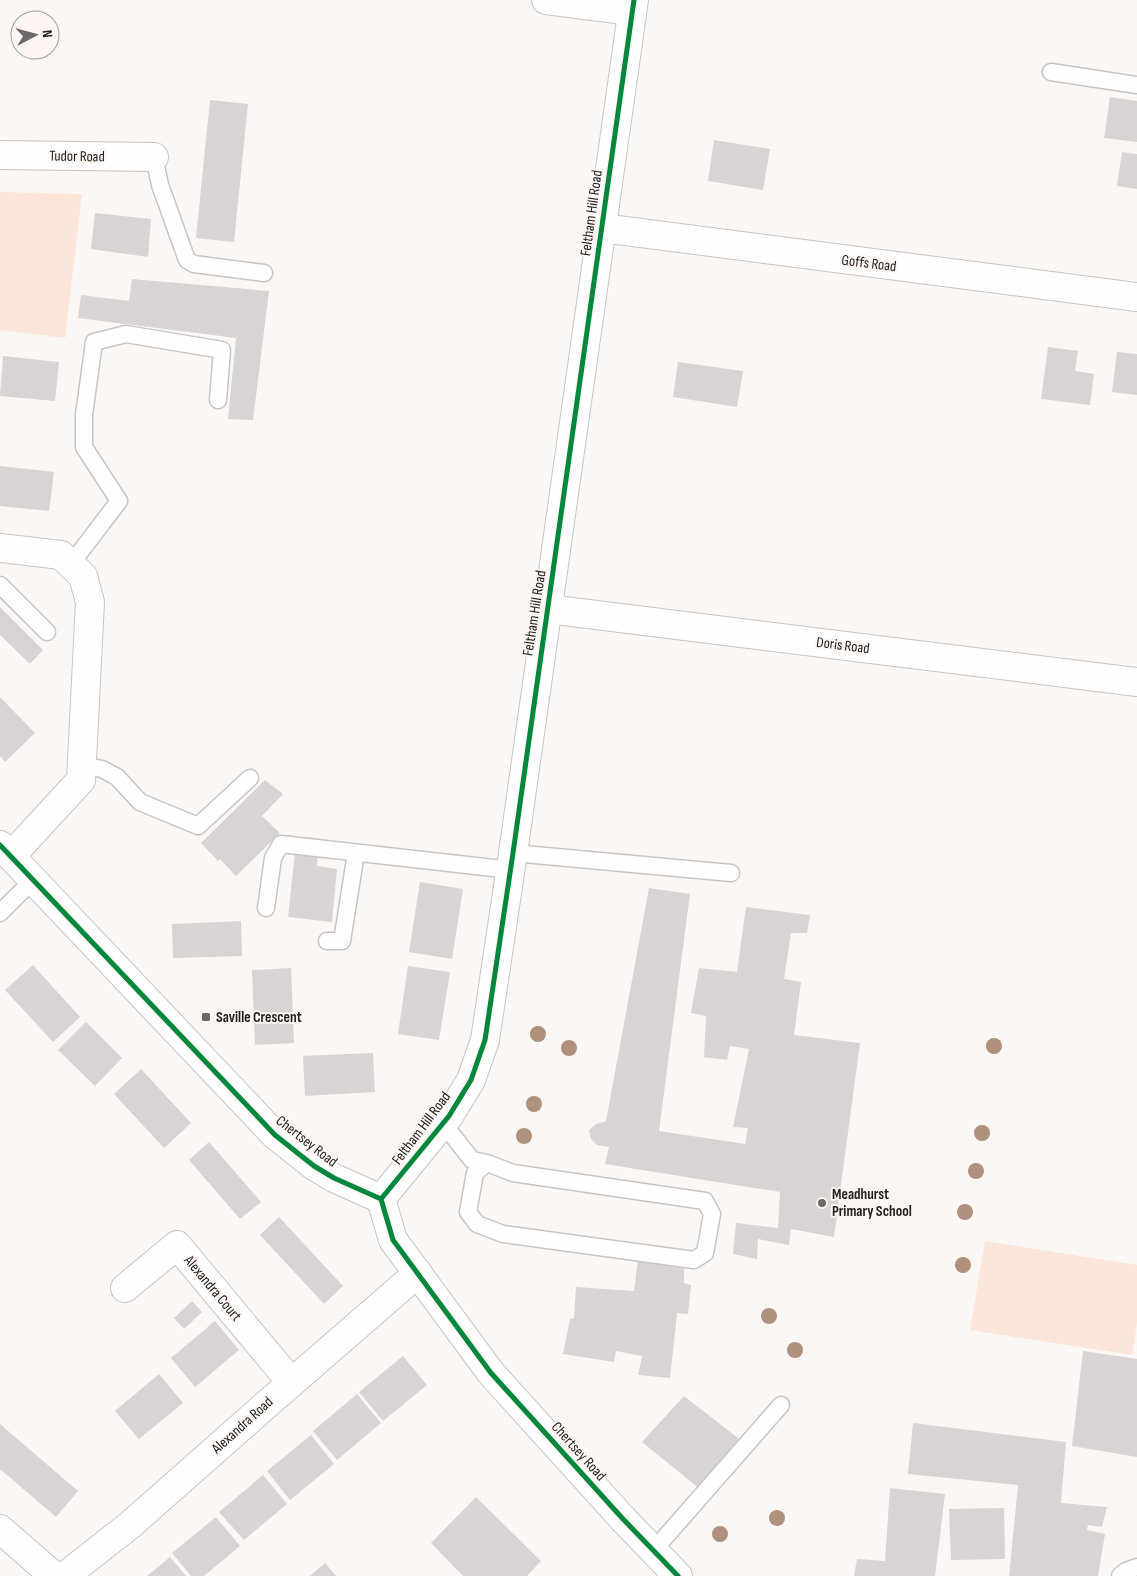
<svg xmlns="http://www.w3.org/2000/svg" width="1137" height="1576" viewBox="0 0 1137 1576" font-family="'Sofia Sans Condensed',sans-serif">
  <rect width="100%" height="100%" fill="#faf7f5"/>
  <!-- green -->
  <path fill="#fce6da" d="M0 192 82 194 65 338 0 330Z
    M985 1241 1137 1265V1323L1132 1355 970 1330Z"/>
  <!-- building -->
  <path fill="#d7d4d3" d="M1110 97 1137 101V142L1104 138Z
    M210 100 248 104 234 242 196 238Z
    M714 140 770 149 763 190 708 181Z
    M1122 152 1137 154V189L1117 186Z
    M95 213 151 219 148 257 91 249Z
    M132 279 269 291 253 420 228 419 236 338 78 318 81 295 129 301Z
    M1048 347 1078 351 1075 371 1094 374 1090 405 1041 399Z
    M1117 352 1137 354V395L1112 392Z
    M3 356 59 362 55 401 0 396Z
    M678 362 743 371 737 407 673 397Z
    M0 466 54 472 49 511 0 506Z
    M0 607 43 650 30 664 0 635Z
    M0 697 35 733 5 762 0 756Z
    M265 780 283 794 262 816 280 833 236 876 220 859 218 861 201 843Z
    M295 852 318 855 317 866 337 869 332 922 288 917Z
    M420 882 463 889 452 959 409 952Z
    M649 888 690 894 659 1131 745 1144 748 1128 733 1127 749 1049 730 1046 727 1060 704 1057 706 1016 691 1013 699 968 737 972 746 907 810 915 807 933H791L784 979 801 982 794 1035 860 1043 834 1237 791 1229 789 1245 758 1239 757 1259 733 1254 736 1223 778 1228 780 1192 605 1164 609 1147 597 1145 591 1139 589 1130 596 1124 606 1121Z
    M241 921 242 956 173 958 172 924Z
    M33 965 80 1017 53 1042 5 990Z
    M408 966 450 972 439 1040 398 1034Z
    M291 968 294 1043 255 1045 252 970Z
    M86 1022 122 1058 95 1086 58 1050Z
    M373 1053 375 1092 305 1096 303 1056Z
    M141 1069 191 1123 164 1148 114 1094Z
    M209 1142 261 1202 240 1219 189 1160Z
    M279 1217 343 1286 324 1304 260 1235Z
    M638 1259 684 1266V1283L691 1285 688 1314 677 1313 670 1378 638 1375 642 1356 616 1351 614 1362 563 1354 570 1319 574 1318 576 1287 634 1291Z
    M192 1301 202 1312 184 1329 174 1318Z
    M215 1321 239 1350 195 1387 171 1358Z
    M1083 1351 1137 1359V1457L1072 1446Z
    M403 1356 427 1385 383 1421 359 1392Z
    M159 1374 183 1403 139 1439 115 1411Z
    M357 1394 381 1423 337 1460 313 1431Z
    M684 1396 743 1442 701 1490 642 1442Z
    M913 1423 1066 1442 1061 1503 1107 1507 1102 1527 1088 1525 1087 1530 1105 1534 1098 1576H1009L1018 1485 908 1474Z
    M0 1424 78 1491 56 1517 0 1469Z
    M311 1435 334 1464 290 1500 267 1471Z
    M263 1475 287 1504 244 1540 219 1512Z
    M890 1488 945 1494 935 1576H854L857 1559 885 1561Z
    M476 1497 541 1561 527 1576H463L431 1543Z
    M1004 1508 1005 1559 951 1560 949 1509Z
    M216 1517 240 1546 204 1576H191L172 1553Z
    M170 1557 186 1576H147Z
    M325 1563 336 1576H310Z"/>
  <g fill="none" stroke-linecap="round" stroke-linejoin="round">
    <!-- lane casing -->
    <g stroke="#c8c6c5" stroke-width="19">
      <path id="lane" d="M1051 72 1137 85
        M154 157 160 185 187 260 194 264 264 273
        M71 564 119 501 84 447V415L94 342 126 334 222 350 218 400
        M0 585 47 632
        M82 765 102 769 117 777 140 802 198 826 250 778
        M513 853 731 873
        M266 908 273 858 281 844 511 870
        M0 913 33 880
        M327 941H342L356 853
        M442 1122 472 1160 487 1163 513 1173 705 1201 712 1214 705 1253 694 1260 503 1234 477 1224 468 1212 475 1173 487 1163
        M653 1551 781 1405
        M1120 1576 1126 1571 1137 1567"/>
    </g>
    <!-- street casing -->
    <g stroke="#c8c6c5" stroke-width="30">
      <path id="street" d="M546 0 632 11
        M0 155 154 157
        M602 228 1137 297
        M0 548 61 555 83 576 90 602 81 780 11 856
        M548 609 1137 682
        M125 1288 177 1245 291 1382
        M0 1529 54 1576
        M65 1576 130 1525 267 1404 418 1273"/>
    </g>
    <!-- secondary casing -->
    <g stroke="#c8c6c5" stroke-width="30">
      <path id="secondary" d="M0 845 275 1135 314 1166 334 1178 381 1199 393 1240 491 1373 623 1519 678 1576
        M381 1199 449 1116 471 1080 485 1040 513 853 634 0"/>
    </g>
    <!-- lane -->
    <use href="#lane" stroke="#fefefe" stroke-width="16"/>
    <!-- street -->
    <use href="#street" stroke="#fefefe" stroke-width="28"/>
    <!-- secondary -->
    <use href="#secondary" stroke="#fefefe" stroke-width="28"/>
    <!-- cycleway casing -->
    <g stroke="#fdf6f2" stroke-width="8">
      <path id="cycleway" d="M0 845 275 1135 314 1166 334 1178 381 1199 393 1240 491 1373 623 1519 678 1576
        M381 1199 449 1116 471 1080 485 1040 513 853 634 0"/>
    </g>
    <!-- cycleway -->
    <use href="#cycleway" stroke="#00873e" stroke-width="5"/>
  </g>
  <!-- trees -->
  <g fill="#b0917d">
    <circle cx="538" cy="1034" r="8"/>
    <circle cx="994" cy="1046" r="8"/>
    <circle cx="569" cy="1048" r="8"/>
    <circle cx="534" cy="1104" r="8"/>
    <circle cx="982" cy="1133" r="8"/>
    <circle cx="524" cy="1136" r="8"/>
    <circle cx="976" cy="1171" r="8"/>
    <circle cx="965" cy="1212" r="8"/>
    <circle cx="963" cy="1265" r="8"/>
    <circle cx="769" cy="1316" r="8"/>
    <circle cx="795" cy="1350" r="8"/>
    <circle cx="777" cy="1518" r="8"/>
    <circle cx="720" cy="1534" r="8"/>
  </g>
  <!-- markers -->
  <g fill="#6c6968" stroke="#fdf6f2" stroke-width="2">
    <rect x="201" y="1012" width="10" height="10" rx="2.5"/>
    <circle cx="822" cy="1203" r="5"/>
  </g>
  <g text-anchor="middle" stroke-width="4" stroke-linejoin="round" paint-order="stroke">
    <!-- street labels -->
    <g font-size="15" fill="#201d1c" stroke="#fdf6f2">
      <text transform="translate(77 156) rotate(1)" y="5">Tudor Road</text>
      <text transform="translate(591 213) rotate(-82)" y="5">Feltham Hill Road</text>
      <text transform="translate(869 263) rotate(7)" y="5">Goffs Road</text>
      <text transform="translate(534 613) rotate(-81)" y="5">Feltham Hill Road</text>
      <text transform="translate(843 645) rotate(7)" y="5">Doris Road</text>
      <text transform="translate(421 1128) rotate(-53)" y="5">Feltham Hill Road</text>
      <text transform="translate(307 1141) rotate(38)" y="5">Chertsey Road</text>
      <text transform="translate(213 1288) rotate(50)" y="5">Alexandra Court</text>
      <text transform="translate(242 1425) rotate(-42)" y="5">Alexandra Road</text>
      <text transform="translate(579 1451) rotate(48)" y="5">Chertsey Road</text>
    </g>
    <!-- poi labels -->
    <g font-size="15" font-weight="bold" fill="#201d1c" stroke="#fdf6f2" text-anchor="start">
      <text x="216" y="1022">Saville Crescent</text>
      <text x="832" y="1199">Meadhurst<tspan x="832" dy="17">Primary School</tspan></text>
    </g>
  </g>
  <!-- north arrow -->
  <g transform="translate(35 35) rotate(84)"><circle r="24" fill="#fdf6f2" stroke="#a59f9c"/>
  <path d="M0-4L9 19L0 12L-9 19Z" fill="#6c6968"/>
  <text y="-8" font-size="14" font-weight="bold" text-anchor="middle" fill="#201d1c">N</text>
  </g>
</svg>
